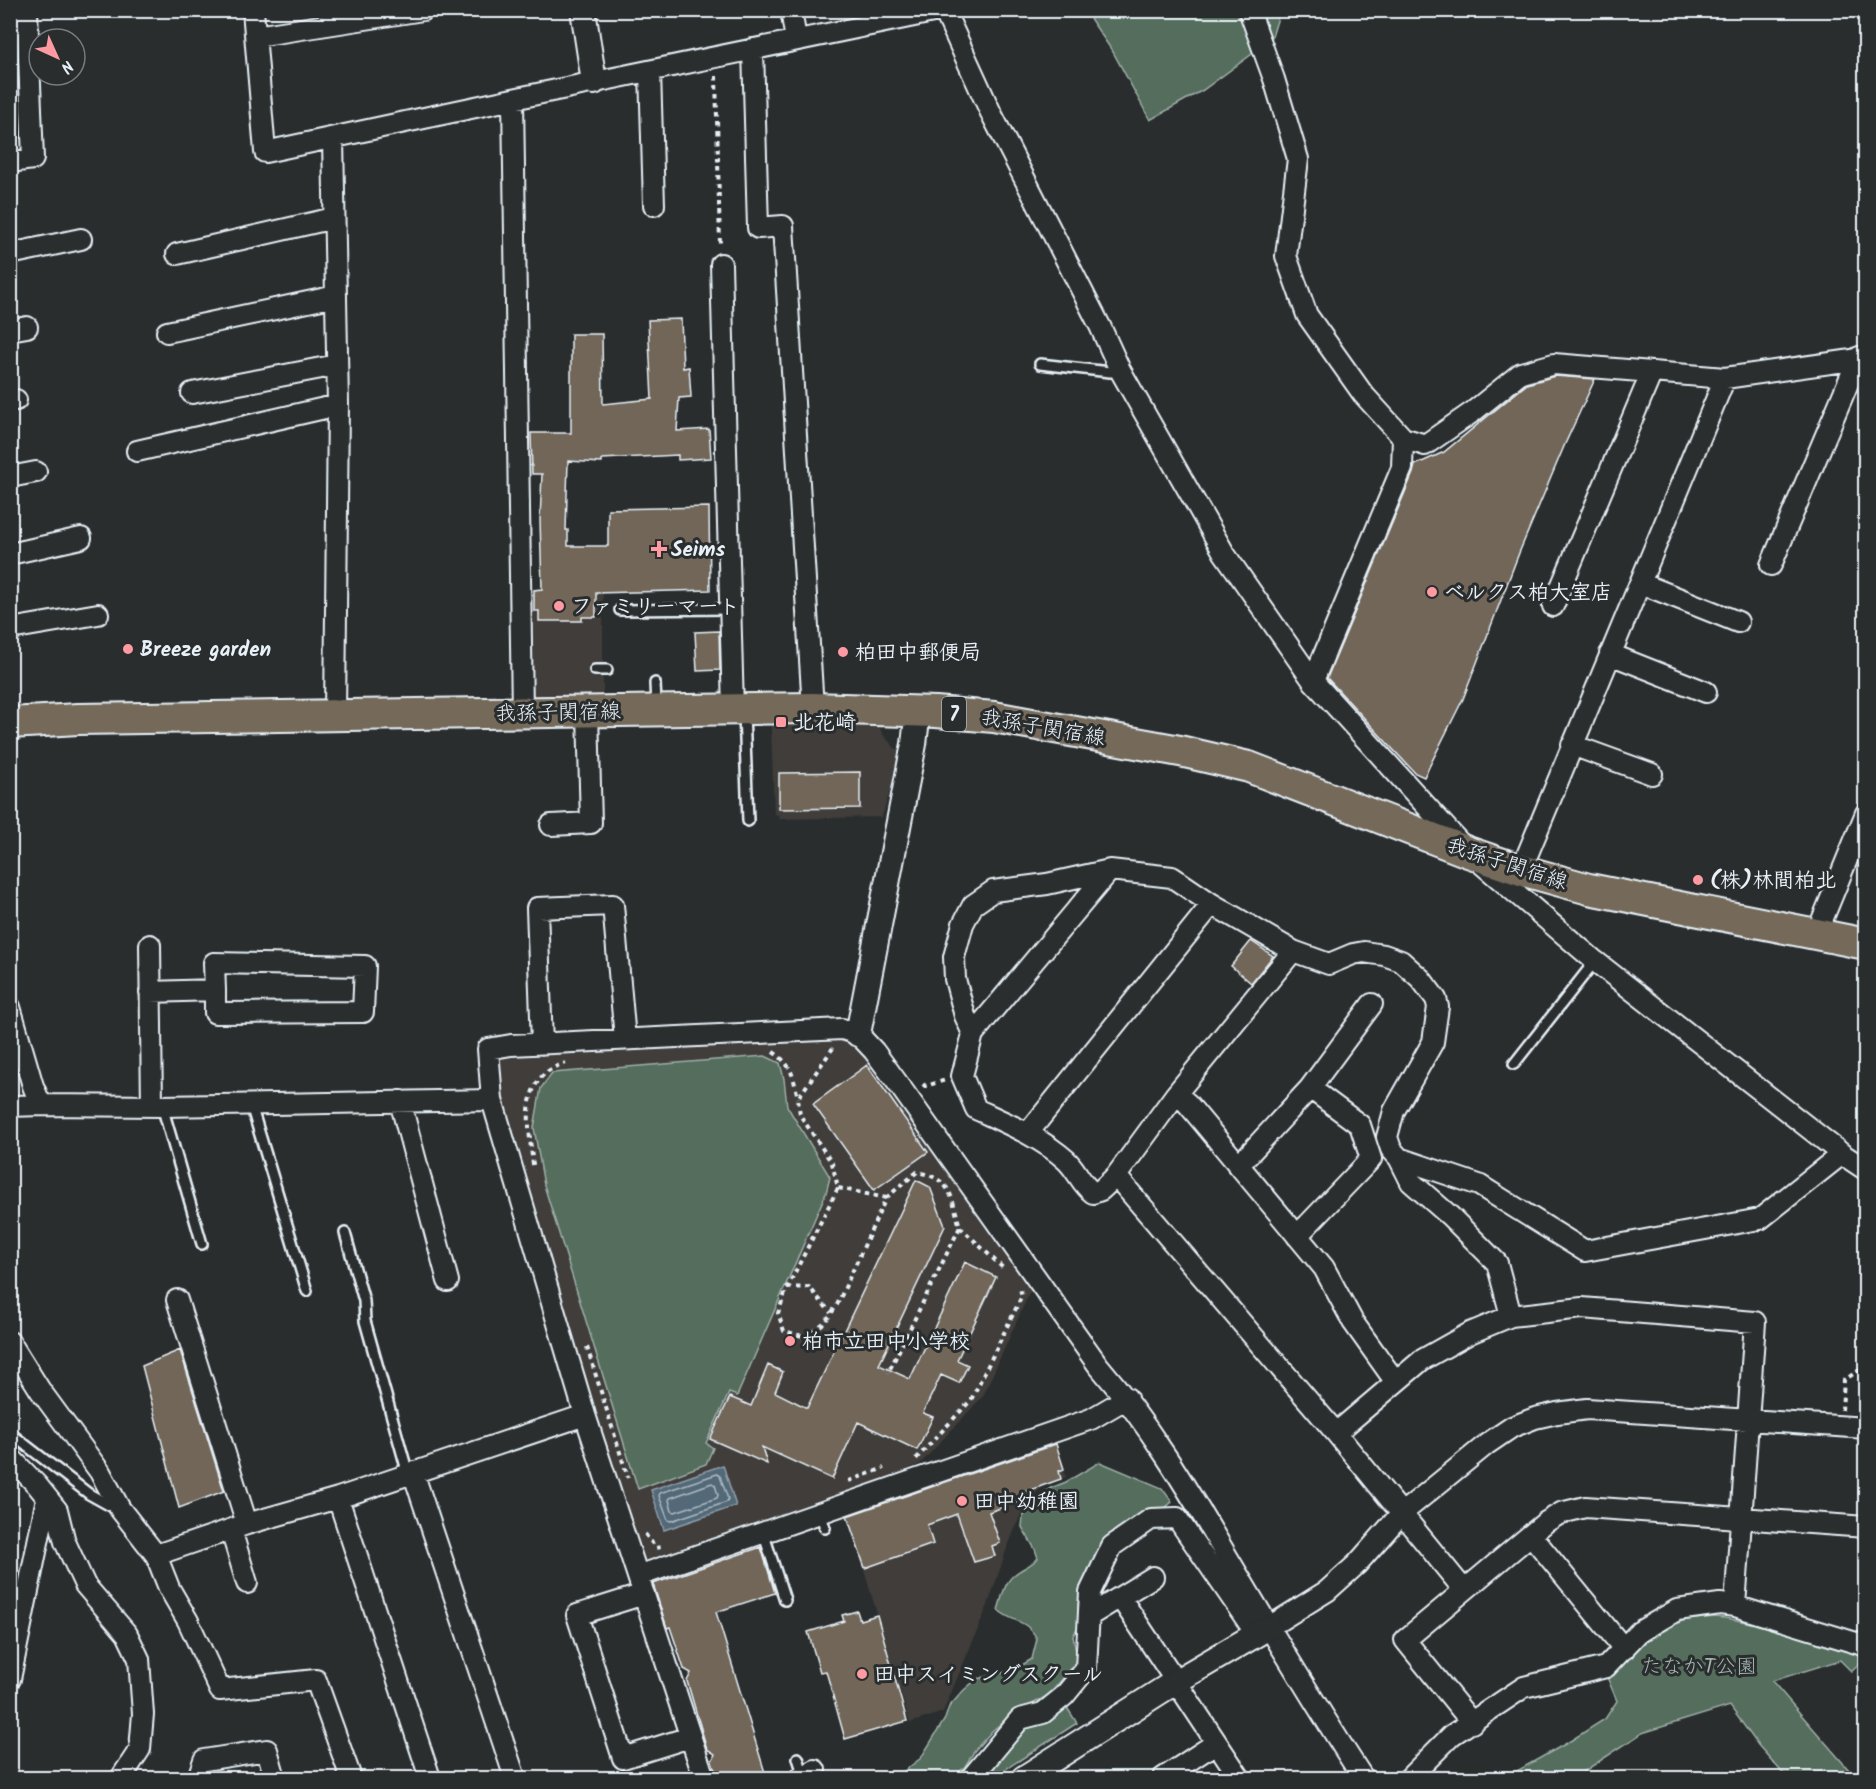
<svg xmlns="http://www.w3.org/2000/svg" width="1876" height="1789" viewBox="0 0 1876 1789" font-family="Kalam,'Klee One',sans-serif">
  <rect width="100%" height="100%" fill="#2a2d2e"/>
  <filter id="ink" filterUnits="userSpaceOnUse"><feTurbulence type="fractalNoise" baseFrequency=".0167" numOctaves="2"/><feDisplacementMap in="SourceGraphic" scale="12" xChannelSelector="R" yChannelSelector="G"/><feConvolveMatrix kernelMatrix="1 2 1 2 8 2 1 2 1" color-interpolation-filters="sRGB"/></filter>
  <g filter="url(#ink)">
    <!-- built -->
    <path fill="#3f3e3b" d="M603 585V698L528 700 525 589Z
      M771 724H880V729L884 736 895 748 902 751 882 817 779 819V815L774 814Z
      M809 1034 853 1041 868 1055 1033 1285 983 1396 920 1464 899 1473 901 1480 649 1566 638 1555 501 1102 498 1062 507 1053Z
      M1053 1442 1066 1477 1042 1487 1025 1504 1006 1551 988 1605 943 1712 910 1723 847 1514Z"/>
    <!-- green -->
    <path fill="#546d5b" stroke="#9eafaa" stroke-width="1.5" d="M1278 10 1279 14 1271 40 1203 90 1150 120 1113 52 1085 11Z
      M765 1056 780 1063 784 1079 787 1106 830 1177 826 1193 737 1396 729 1393 706 1443 713 1448 706 1464 638 1489 544 1185 534 1128 541 1088 552 1073Z
      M1100 1462 1162 1488 1172 1502 1090 1570 1078 1604V1626L1073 1636 1077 1657 1074 1665 1049 1695 1012 1715 993 1730 975 1750 964 1768 950 1778H895L921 1758 945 1719 949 1707 964 1690 977 1679 1014 1670 1032 1659 1037 1639C1027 1619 1013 1623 998 1610 1002 1598 1004 1583 1014 1575 1022 1568 1031 1566 1038 1558L1035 1549 1022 1527 1023 1517 1030 1506 1038 1496 1051 1488 1066 1482Z
      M1715 1617C1745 1620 1773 1628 1802 1637 1824 1643 1845 1648 1865 1658L1851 1671 1840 1660 1772 1681 1856 1778H1787L1758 1745 1730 1706 1642 1733 1574 1778H1510L1508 1776 1567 1743 1605 1719 1617 1701 1607 1677 1640 1643 1684 1620Z
      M1064 1703 1077 1723 992 1778H976L1023 1724Z"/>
    <!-- water -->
    <path fill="#536977" stroke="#8f9fab" stroke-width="1.5" d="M723 1465 736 1506 664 1530 651 1490Z"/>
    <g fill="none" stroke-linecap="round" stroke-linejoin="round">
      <!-- shore -->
      <path stroke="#acbbc4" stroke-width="1.5" d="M717 1474 720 1476 728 1499 727 1502 671 1521 668 1520 659 1496 660 1493Z
        M712 1483 715 1485 718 1495 717 1498 675 1512 672 1511 669 1500 670 1498Z"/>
    </g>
    <!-- building -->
    <path fill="#716658" stroke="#e8f1f8" stroke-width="1.5" d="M681 319 683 368 689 367 691 397 679 398 677 431 709 429 711 458 678 460V455L602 459V463L568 461 566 530H568V546H608V509L709 507 710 590 596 593V617H582V621H539V611H534V590L542 589 540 520 542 474H532L531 433H571V334H602L603 404 652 399 648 320Z
      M1555 376 1595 379 1565 444 1519 553 1463 699 1424 777 1415 773 1327 678 1413 473 1415 465 1444 452 1527 384Z
      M719 631 720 670 697 671 695 632Z
      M860 772V808L779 809V773Z
      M1251 941 1273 956 1251 983 1231 966Z
      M867 1065 928 1152 874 1190 813 1104Z
      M916 1180 930 1187 945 1226 879 1365 910 1379 965 1262 996 1277 957 1360 968 1365 959 1383 941 1375 923 1413 933 1417 917 1450 858 1422 832 1479 762 1447 767 1464 710 1439 730 1397 751 1406 768 1365 783 1372 775 1392 807 1408Z
      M180 1350 224 1491 179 1508 142 1366Z
      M1056 1444 1064 1469 1059 1471 1061 1479 1022 1493 1024 1500 989 1512 1000 1543 992 1546 995 1556 974 1562 957 1514 927 1525 933 1544 865 1568 847 1516Z
      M761 1547 775 1593 716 1612 766 1776 758 1779H718L712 1761 715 1754 707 1749 687 1681 691 1673 684 1669 670 1627 667 1628 653 1584Z
      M857 1611 860 1620 877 1615 907 1721 845 1739 826 1671 820 1672 808 1632 844 1621 842 1615Z"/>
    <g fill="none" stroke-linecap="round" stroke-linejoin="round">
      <!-- service casing -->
      <g stroke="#e8f1f8" stroke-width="14">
        <path id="service" d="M1040 364 1110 372 1120 370
          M620 610 731 609
          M595 670H607
          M655 683 656 705
          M744 712 748 821
          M1514 1064 1595 961
          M251 1105 307 1291
          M162 1106 202 1244
          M345 1233 364 1301 365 1321 408 1474
          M10 1433 89 1494 116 1509
          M820 1512 825 1528
          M763 1532 785 1600
          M798 1758 804 1776"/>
      </g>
      <!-- minor casing -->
      <g stroke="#e8f1f8" stroke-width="24">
        <path id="minor" d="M253 10 265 152 513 99 943 10
          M791 10 796 40
          M944 10 991 113 1100 326 1120 370 1224 553 1313 681 1468 852 1595 961 1842 1154 1866 1170
          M1249 10 1274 79 1298 159 1286 256 1307 315 1363 394 1403 438 1425 445 1474 411 1521 373 1554 364 1725 378 1866 358
          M256 36 423 10
          M753 49 758 228 783 226 813 708
          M650 71 654 205
          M513 99 522 712
          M333 138 338 405 335 715
          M10 162 33 159 27 10
          M10 254 81 239
          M177 254 334 218
          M721 264 733 710
          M10 330 27 327
          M167 332 336 296
          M192 393 337 365
          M10 401 16 400
          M137 451 338 405
          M10 477 36 472
          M10 554 81 538
          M1771 565 1859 357
          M1640 583 1738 622
          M1553 606 1652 372
          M10 629 98 614
          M1610 654 1706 692
          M1313 681 1402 468 1403 438
          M1572 745 1652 774
          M551 825 591 823 588 712
          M1521 870 1725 378
          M1816 935 1866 813
          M150 945 152 1106
          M1293 951 1329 964 1353 954 1364 952 1384 955 1401 961 1421 979 1436 999 1438 1007 1433 1042 1394 1111 1387 1137 1391 1149 1399 1158 1411 1182 1450 1216 1497 1263 1511 1316
          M150 992 215 990 214 963 365 966 363 1012 215 1013V990
          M10 1007 33 1086 41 1105 162 1106 492 1100
          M973 1034 965 1016 955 979 954 957 963 924 973 905 993 891 1047 884 1110 870 1172 877 1212 904 1293 951 1176 1094 1116 1176 1101 1190 1093 1193C1081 1184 1077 1170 1066 1160 1040 1137 1008 1124 976 1109L962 1076 973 1034 1110 870
          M542 1044 537 908 613 905 625 1039
          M1176 1094 1187 1103 1324 1268 1353 1322 1395 1381
          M400 1101 448 1281
          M10 1106 41 1105
          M1028 1133 1212 904
          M1399 1158 1479 1185 1585 1251 1760 1219 1842 1154
          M1238 1166 1310 1088 1372 1004
          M1116 1176 1336 1433 1464 1590
          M1297 1236 1371 1159 1360 1125 1310 1088
          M177 1300 247 1524
          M10 1342 40 1390 100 1472 120 1509 156 1555 247 1524 338 1498 585 1415
          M1336 1433 1422 1360 1470 1333 1511 1316 1582 1308 1755 1322 1735 1606
          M10 1457 37 1485 57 1510 65 1542 85 1585 127 1634 139 1659 143 1714 140 1749 121 1778
          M413 1472 515 1778
          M338 1498 430 1778
          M231 1530 247 1583
          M1531 1535 1624 1649
          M156 1555 169 1588 188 1621 220 1690 316 1680 351 1778
          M638 1576 1091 1419 1127 1398
          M644 1594 577 1615 623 1758 690 1737
          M1120 1597 1240 1778
          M1089 1616 1153 1577
          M1269 1627 1327 1591 1357 1564 1401 1514 1487 1444 1512 1427 1535 1418 1557 1413 1587 1409 1866 1428
          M10 1679 47 1498
          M1472 1723 1405 1640 1546 1522 1561 1513 1585 1507 1866 1527
          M198 1778 204 1760 267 1750 275 1778
          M704 1778 585 1415 492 1100 488 1049 511 1045 842 1029 858 1034 874 1051 899 1085 1098 1365C1148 1423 1187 1488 1225 1553 1270 1629 1315 1705 1363 1778
          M800 1778 815 1770
          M971 1778 1020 1719 1043 1713 1064 1696 1086 1669 1090 1592 1112 1546 1151 1519 1177 1518 1257 1635
          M1163 1778 1216 1743
          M1409 1778 1452 1735 1524 1687 1606 1667 1639 1632 1677 1610 1720 1604 1735 1606 1866 1646"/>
      </g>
      <!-- tertiary casing -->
      <g stroke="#e8f1f8" stroke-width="28">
        <path id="tertiary" d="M583 10 594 82
          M858 1034 914 744 918 711
          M1024 1778 1175 1682 1269 1627"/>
      </g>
      <!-- primary casing -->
      <g stroke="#e8f1f8" stroke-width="34">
        <path id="primary" d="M10 723 78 719 813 708 936 712 994 717 1180 751 1249 767 1468 852 1521 870 1589 889 1866 944"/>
      </g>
      <!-- path -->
      <path stroke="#e8f1f8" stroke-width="4" stroke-dasharray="4.5 4.5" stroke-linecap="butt" d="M716 76 720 245
        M833 1048 798 1098 800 1115 832 1163 838 1188 787 1288 778 1313 784 1331 806 1337 825 1322 837 1305 886 1198 838 1188
        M773 1052C793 1065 793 1077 798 1098
        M923 1084 925 1086 946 1080
        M533 1165C529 1127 517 1076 566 1063
        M886 1198 917 1172C953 1179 951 1197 960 1227L888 1373
        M960 1227 1005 1270
        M787 1288 809 1287 831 1313
        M587 1347 628 1478
        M1842 1410 1844 1380 1866 1366
        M916 1459 971 1400 1022 1296 1020 1289
        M849 1481 884 1468
        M645 1534 656 1548 661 1547"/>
      <!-- service -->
      <use href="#service" stroke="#2a2d2e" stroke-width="9"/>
      <!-- minor -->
      <use href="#minor" stroke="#2a2d2e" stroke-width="20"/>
      <!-- tertiary -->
      <use href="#tertiary" stroke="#2a2d2e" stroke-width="24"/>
      <!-- primary -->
      <use href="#primary" stroke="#746a5a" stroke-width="30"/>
    </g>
  </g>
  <!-- markers -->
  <g fill="#ff9aa2" stroke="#2a2d2e" stroke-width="2">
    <path d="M656 540h6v6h6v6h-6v6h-6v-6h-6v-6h6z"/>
    <circle cx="1432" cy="592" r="6"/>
    <circle cx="559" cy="606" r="6"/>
    <circle cx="128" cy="649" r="6"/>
    <circle cx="843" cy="652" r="6"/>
    <rect x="775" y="716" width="12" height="12" rx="3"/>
    <circle cx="1698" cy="880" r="6"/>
    <circle cx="790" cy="1341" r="6"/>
    <circle cx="962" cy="1501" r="6"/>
    <circle cx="862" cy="1674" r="6"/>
  </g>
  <g text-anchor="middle" stroke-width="6" stroke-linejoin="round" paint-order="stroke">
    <!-- shield labels -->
    <rect fill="#2a2d2e" stroke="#afb6bb" stroke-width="1.5" x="942" y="697" width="24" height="34" rx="4.5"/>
    <g font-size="20" font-weight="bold" fill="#e8f1f8">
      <text x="954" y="721">7</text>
    </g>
    <!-- poi labels -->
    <g font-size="21" font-weight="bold" fill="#e8f1f8" stroke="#2a2d2e" text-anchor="start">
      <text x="671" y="556">Seims</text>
      <text x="1444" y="599">ベルクス柏大室店</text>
      <text x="571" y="613">ファミリーマート</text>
      <text x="140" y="656">Breeze garden</text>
      <text x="855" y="659">柏田中郵便局</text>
      <text x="793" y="729">北花崎</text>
      <text x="1710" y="887">(株)林間柏北</text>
      <text x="802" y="1348">柏市立田中小学校</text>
      <text x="974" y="1508">田中幼稚園</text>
      <text x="874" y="1681">田中スイミングスクール</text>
    </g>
    <!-- street labels -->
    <g font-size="21" fill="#e8f1f8" stroke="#2a2d2e">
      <text transform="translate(558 712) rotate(-1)" y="7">我孫子関宿線</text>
      <text transform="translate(1043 727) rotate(10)" y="7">我孫子関宿線</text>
      <text transform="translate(1507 863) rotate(18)" y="7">我孫子関宿線</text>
    </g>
    <!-- park labels -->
    <g font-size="21" fill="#a5b6b1" stroke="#2a2d2e">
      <text x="1699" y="1673">たなかT公園</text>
    </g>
  </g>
  <!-- margin -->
  <rect width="1876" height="1789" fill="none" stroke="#2a2d2e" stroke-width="36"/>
  <rect x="18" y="18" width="1840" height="1753" fill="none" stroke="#e8f1f8" stroke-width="2" filter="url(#ink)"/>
  <!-- north arrow -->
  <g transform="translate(57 57) rotate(135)"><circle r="28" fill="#2a2d2e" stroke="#767b7f" stroke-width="1.5"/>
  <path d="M0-4.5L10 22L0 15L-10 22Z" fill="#ff9aa2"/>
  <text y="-9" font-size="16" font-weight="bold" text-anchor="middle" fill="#e8f1f8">N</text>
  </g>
</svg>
